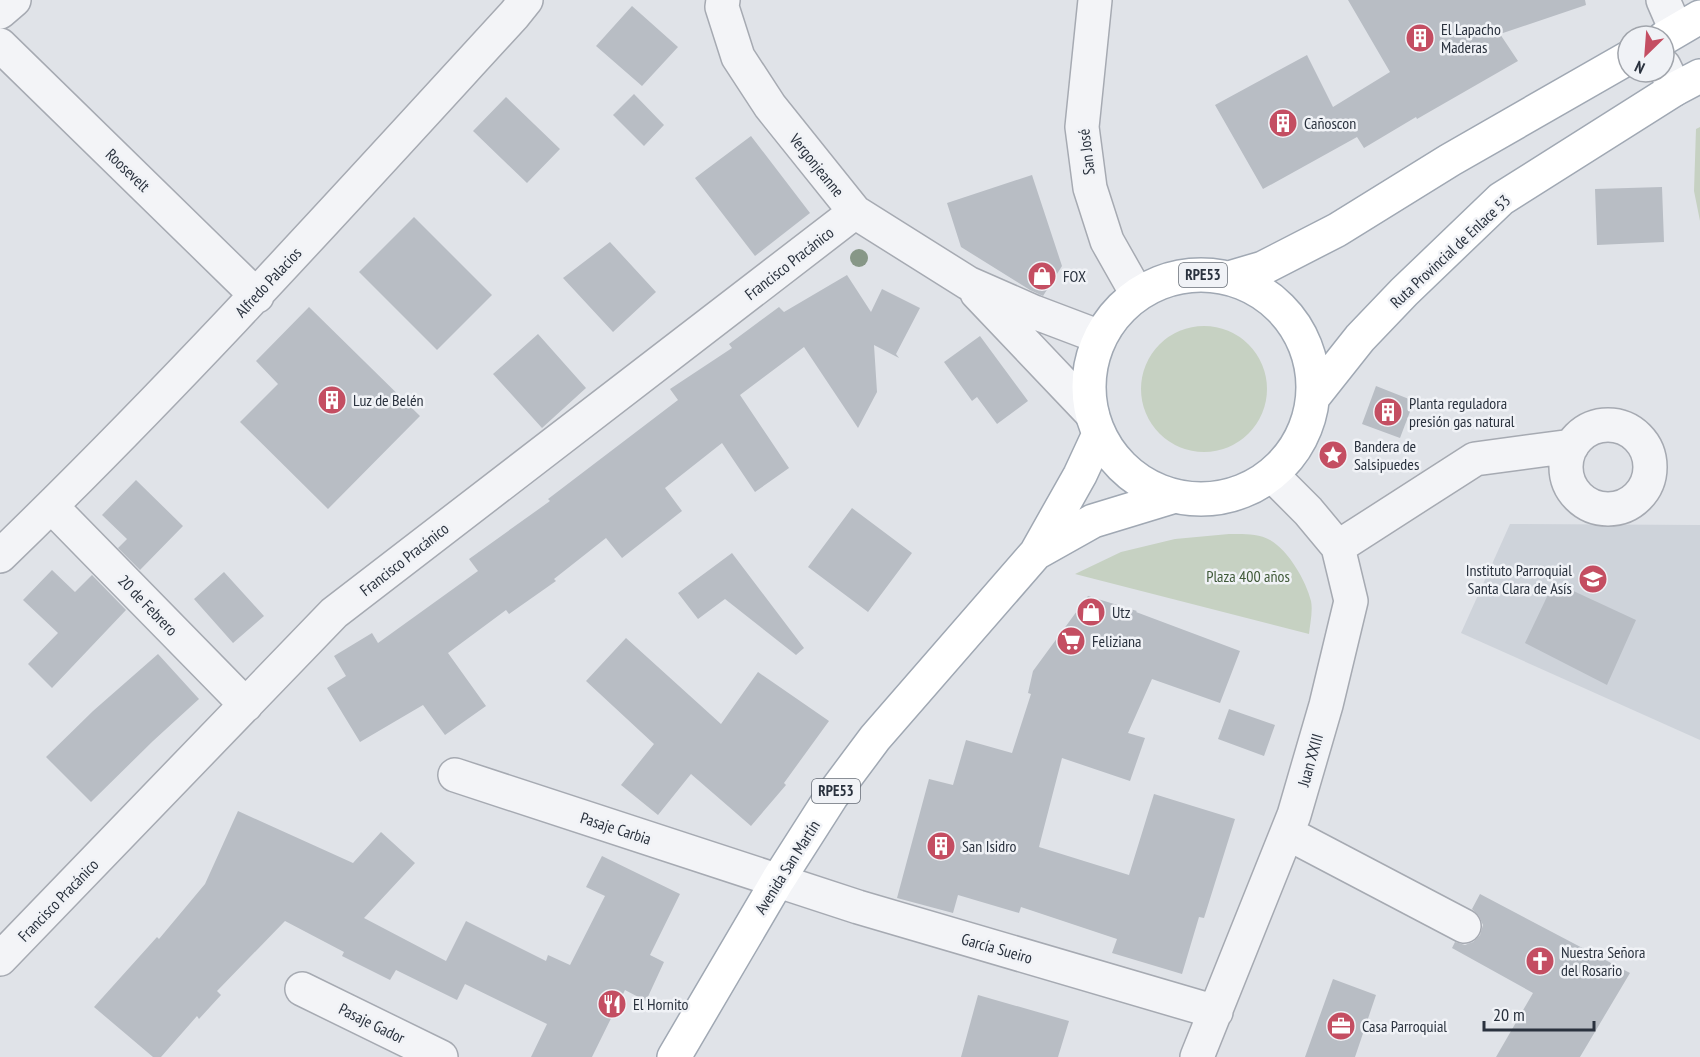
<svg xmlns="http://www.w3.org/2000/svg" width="1700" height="1057" viewBox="0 0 1700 1057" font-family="'PT Sans Narrow',sans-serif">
  <rect width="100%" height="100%" fill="#e0e3e8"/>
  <!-- built -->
  <path fill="#ced3da" d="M1510 524 1700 525V740L1461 633Z"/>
  <!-- green -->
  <path fill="#c6d1c2" d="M1700 127V221L1694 191 1696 129Z
    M1141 389a63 63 0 1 1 126 0a63 63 0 1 1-126 0Z
    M1229 534C1242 534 1258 533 1270 540 1289 551 1306 581 1311 601 1313 611 1310 624 1309 634L1075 574 1121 552 1175 539Z"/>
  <!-- building -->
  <path fill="#b8bdc4" d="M1348 0H1585L1586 5 1500 34 1518 61 1417 119 1416 117 1364 148 1357 137 1263 189 1215 105 1307 55 1333 107 1390 72Z
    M632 6 678 47 642 86 596 46Z
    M634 94 664 125 644 146 613 115Z
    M506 97 560 149 527 183 473 131Z
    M751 136 810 213 755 256 695 178Z
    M1032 175 1062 266 1043 296 1030 290 961 247 947 203Z
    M1662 187 1664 242 1597 245 1595 189Z
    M414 217 492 295 437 350 359 272Z
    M610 242 656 292 613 332 563 278Z
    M847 275 871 312 882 289 920 308 896 354 899 358 874 345 877 392 858 428 804 347 740 395 789 468 755 492 722 443 665 488 682 511 622 558 606 538 554 579 556 581 509 614 506 610 448 653 486 706 445 735 423 705 360 742 327 688 346 676 334 656 372 633 378 643 478 571 469 559 550 501 548 499 678 400 670 389 732 348 729 344 779 307 784 312Z
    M309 307 420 416 328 509 240 422 278 384 256 361Z
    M538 334 586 388 542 428 493 374Z
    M980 336 1028 401 997 424 977 397 972 401 944 362Z
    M1376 386 1414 401 1400 438 1362 424Z
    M136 480 183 526 140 570 118 548 127 539 102 515Z
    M852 508 912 553 868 612 808 567Z
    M732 553 804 648 796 655 725 599 698 619 678 593Z
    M52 570 75 592 92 575 126 610 52 688 28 664 58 633 23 600Z
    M224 572 264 616 233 643 194 599Z
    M1554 582 1636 620 1607 685 1525 643Z
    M1088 596 1137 611 1136 612 1240 651 1220 703 1152 679 1128 733 1145 738 1130 781 1062 758 1039 847 1129 875 1154 794 1235 819 1204 918 1199 917 1182 974 1112 953 1117 939 1021 907 1019 913 958 895 953 913 897 898 929 779 953 785 966 740 1012 753 1031 694 1028 693 1033 671Z
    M626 638 721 724 758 672 829 721 784 783 786 785 751 826 691 774 658 815 621 785 654 744 586 681Z
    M158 654 199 699 153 741 91 802 46 757 93 711Z
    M1229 709 1275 725 1264 756 1218 739Z
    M238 811 353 863 381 832 415 863 364 918 446 961 466 921 546 961 548 955 570 965 605 896 586 887 602 856 680 894 650 955 664 962 646 1001 625 990 592 1057H531L547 1024 465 984 457 1000 396 970 390 980 342 956 344 952 285 921 217 991 221 995 199 1019 197 1016 161 1057H153L94 1007 157 937 159 939 205 884Z
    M1480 894 1630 973 1580 1057H1496L1533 993 1452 948 1455 942 1465 945 1473 942 1480 935 1483 925 1479 916 1472 909Z
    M1333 979 1376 995 1355 1057H1305Z
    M978 995 1069 1021 1058 1057H961Z"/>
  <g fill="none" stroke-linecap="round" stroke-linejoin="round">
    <!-- minor casing -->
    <g stroke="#a6aab2" stroke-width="36">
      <path id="minor" d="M723 0 722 7 738 57 770 106 855 212 968 283 1034 312 1100 337
        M1095 0 1082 127 1090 188 1107 241 1137 294
        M1663 0 1676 30
        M0 12 14 0
        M0 45 257 296
        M1664 66 1675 89
        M977 293 1092 414
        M1566 467a42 42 0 1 1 84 0a42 42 0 1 1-84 0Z
        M51 506 246 705
        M1338 547 1475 459 1572 446
        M0 556C179 383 346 198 514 15L526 0
        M455 775 858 907 1216 1012
        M1287 833 1464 926
        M0 959 334 613 855 212
        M302 989 441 1057
        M1197 1057 1294 815 1326 705 1351 601 1338 547 1308 511 1272 475"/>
    </g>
    <!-- major casing -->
    <g stroke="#a0a8b3" stroke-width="36">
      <path id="major" d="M1664 38 1700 17
        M1089 387a112 112 0 1 1 224 0a112 112 0 1 1-224 0Z
        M1229 278 1263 268 1337 230 1450 160 1628 58
        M1314 396 1360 338 1404 292 1501 199 1675 89 1700 76
        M1036 553 1093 521 1175 496
        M674 1057 778 880 831 797 875 738 1036 553 1080 475 1099 434"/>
    </g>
    <!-- minor -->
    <use href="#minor" stroke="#f3f4f7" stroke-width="33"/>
    <!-- major -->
    <use href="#major" stroke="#fff" stroke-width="33"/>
  </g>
  <!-- trees -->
  <circle fill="#879787" cx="859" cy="258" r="9"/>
  <!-- icons -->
  <defs>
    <g id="building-disc" transform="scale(1.5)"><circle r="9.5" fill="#c44e62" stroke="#f0f2f6"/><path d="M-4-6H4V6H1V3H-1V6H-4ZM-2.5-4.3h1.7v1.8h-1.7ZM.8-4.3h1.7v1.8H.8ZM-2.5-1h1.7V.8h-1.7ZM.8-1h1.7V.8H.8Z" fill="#fff"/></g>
    <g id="shop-disc" transform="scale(1.5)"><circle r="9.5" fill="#c44e62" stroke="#f0f2f6"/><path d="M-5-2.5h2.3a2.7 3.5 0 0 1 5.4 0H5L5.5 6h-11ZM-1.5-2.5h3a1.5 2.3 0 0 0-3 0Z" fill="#fff"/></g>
    <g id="sight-disc" transform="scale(1.5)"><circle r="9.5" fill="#c44e62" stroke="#f0f2f6"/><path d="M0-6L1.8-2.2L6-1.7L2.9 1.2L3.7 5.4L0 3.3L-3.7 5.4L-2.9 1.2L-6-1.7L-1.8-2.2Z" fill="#fff"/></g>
    <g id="school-disc" transform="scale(1.5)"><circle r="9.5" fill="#c44e62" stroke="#f0f2f6"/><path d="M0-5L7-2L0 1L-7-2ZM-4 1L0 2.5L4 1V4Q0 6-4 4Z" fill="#fff"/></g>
    <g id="supermarket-disc" transform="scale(1.5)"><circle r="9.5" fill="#c44e62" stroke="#f0f2f6"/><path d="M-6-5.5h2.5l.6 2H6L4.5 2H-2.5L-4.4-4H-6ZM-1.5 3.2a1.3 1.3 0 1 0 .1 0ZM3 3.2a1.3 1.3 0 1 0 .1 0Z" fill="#fff"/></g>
    <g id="church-disc" transform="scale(1.5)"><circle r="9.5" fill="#c44e62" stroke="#f0f2f6"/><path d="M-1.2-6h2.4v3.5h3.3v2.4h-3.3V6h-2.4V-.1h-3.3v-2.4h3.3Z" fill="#fff"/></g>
    <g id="restaurant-disc" transform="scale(1.5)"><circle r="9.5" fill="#c44e62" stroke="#f0f2f6"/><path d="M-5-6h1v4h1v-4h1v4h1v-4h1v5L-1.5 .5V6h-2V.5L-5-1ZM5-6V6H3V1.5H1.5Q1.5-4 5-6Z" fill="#fff"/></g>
    <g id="office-disc" transform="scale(1.5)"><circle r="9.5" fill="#c44e62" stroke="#f0f2f6"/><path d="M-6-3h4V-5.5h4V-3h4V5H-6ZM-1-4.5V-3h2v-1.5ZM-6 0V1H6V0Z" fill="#fff"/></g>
  </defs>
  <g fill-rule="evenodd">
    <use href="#building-disc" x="1420" y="38"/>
    <use href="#building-disc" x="1283" y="123"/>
    <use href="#shop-disc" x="1042" y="276"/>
    <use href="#building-disc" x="332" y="400"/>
    <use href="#building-disc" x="1388" y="412"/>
    <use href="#sight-disc" x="1333" y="455"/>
    <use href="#school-disc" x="1593" y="579"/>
    <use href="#shop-disc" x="1091" y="612"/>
    <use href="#supermarket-disc" x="1071" y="641"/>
    <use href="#building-disc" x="941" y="846"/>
    <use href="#church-disc" x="1540" y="961"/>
    <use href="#restaurant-disc" x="612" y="1004"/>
    <use href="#office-disc" x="1341" y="1026"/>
  </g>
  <g text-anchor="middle" stroke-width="5" stroke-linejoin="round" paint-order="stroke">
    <!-- shield labels -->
    <g fill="#f0f2f6" stroke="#656c75" stroke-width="1.5">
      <rect x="1179" y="263" width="48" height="24" rx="4.5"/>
      <rect x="812" y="779" width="48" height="24" rx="4.5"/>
    </g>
    <g font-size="15" font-weight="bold" fill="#2a323e">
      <text x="1203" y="280">RPE53</text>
      <text x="836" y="796">RPE53</text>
    </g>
    <!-- poi labels -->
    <g font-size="16" fill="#2a323e" stroke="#f0f2f6" text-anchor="start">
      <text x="1441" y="35">El Lapacho<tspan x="1441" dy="18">Maderas</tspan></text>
      <text x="1304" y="129">Cañoscon</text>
      <text x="1063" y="282">FOX</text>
      <text x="353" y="406">Luz de Belén</text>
      <text x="1409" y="409">Planta reguladora<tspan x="1409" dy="18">presión gas natural</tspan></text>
      <text x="1354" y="452">Bandera de<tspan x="1354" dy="18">Salsipuedes</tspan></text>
      <text x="1572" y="576" text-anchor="end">Instituto Parroquial<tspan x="1572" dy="18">Santa Clara de Asís</tspan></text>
      <text x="1112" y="618">Utz</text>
      <text x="1092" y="647">Feliziana</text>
      <text x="962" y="852">San Isidro</text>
      <text x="1561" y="958">Nuestra Señora<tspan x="1561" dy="18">del Rosario</tspan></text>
      <text x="633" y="1010">El Hornito</text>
      <text x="1362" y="1032">Casa Parroquial</text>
    </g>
    <!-- street labels -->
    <g font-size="16" fill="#2a323e" stroke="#f0f2f6">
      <text transform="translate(1086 152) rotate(-97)" y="6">San José</text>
      <text transform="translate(817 165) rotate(51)" y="6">Vergonjeanne</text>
      <text transform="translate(128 170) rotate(44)" y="6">Roosevelt</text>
      <text transform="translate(1450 251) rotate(-43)" y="6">Ruta Provincial de Enlace 53</text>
      <text transform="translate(789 263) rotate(-38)" y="6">Francisco Pracánico</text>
      <text transform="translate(268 282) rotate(-47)" y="6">Alfredo Palacios</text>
      <text transform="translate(404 559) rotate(-38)" y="6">Francisco Pracánico</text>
      <text transform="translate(148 605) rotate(46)" y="6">20 de Febrero</text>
      <text transform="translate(1310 760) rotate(-74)" y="6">Juan XXIII</text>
      <text transform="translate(616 828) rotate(18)" y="6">Pasaje Carbia</text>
      <text transform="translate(787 867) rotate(-58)" y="6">Avenida San Martín</text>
      <text transform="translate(58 900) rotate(-46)" y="6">Francisco Pracánico</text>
      <text transform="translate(997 948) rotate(16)" y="6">García Sueiro</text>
      <text transform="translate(372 1023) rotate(26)" y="6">Pasaje Gador</text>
    </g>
    <!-- park labels -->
    <g font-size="16" fill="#3f5938" stroke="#f0f2f6">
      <text x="1248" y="582">Plaza 400 años</text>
    </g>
  </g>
  <!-- north arrow -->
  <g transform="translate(1646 54) rotate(205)"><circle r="28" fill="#f0f2f6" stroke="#a1a5ac" stroke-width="1.5"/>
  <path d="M0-4.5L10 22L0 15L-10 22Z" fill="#c44e62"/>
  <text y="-9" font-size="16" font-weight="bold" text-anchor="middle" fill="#2a323e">N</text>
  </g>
  <!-- scale -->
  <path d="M1484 1021v9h110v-9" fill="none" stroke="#2a323e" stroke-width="3"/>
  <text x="1493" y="1021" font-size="18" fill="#2a323e" stroke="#f0f2f6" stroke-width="4.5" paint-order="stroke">20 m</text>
</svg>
